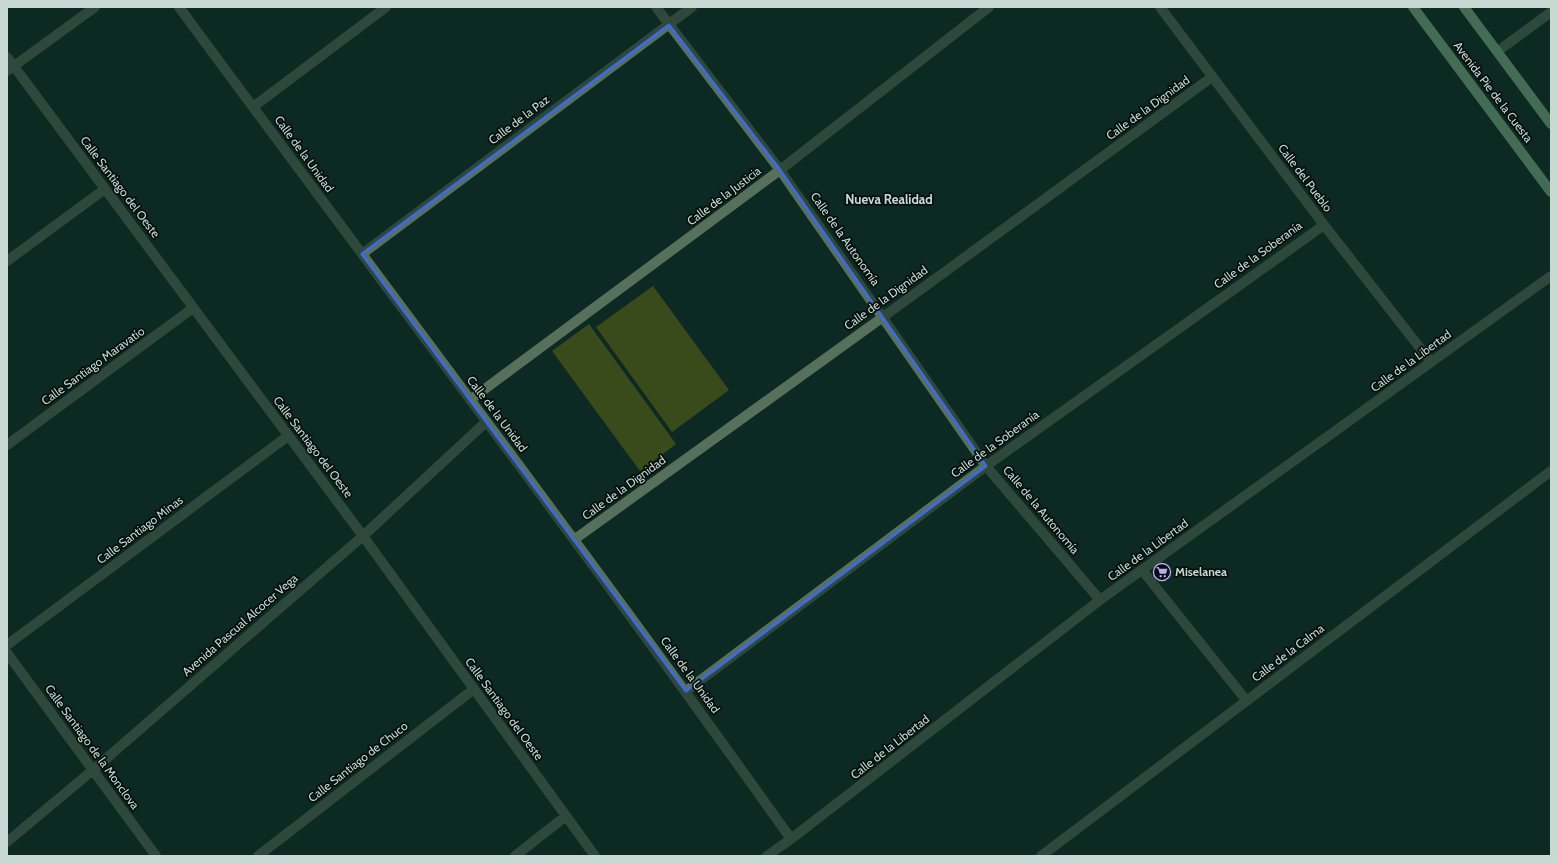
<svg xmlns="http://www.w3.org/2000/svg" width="1558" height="863" viewBox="0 0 1558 863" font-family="Cabin,sans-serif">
  <rect width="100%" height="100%" fill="#0c2a23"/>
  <!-- green -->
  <path fill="#394b1a" d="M653 286 729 390 672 432 596 327Z
    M589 324 676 444 640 471 552 351Z"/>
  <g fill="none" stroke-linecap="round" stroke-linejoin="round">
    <!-- minor -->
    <path stroke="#57705c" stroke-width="10" d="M179 7C383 284 592 559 791 839
      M656 7 780 170 986 466 1100 600
      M1160 7 1324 225 1431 362
      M1498 51 1551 12
      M7 57 363 536 595 856
      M7 71 95 7
      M253 107 386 7
      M362 254 692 7
      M7 261 105 189
      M470 400 780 170 989 7
      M7 445 193 308
      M575 539 883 317 1212 77
      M1142 570 1246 700
      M7 645 288 436
      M7 653 156 856
      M686 691 986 466 1324 225
      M7 842 93 770 363 536 486 422
      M258 856 474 689
      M515 856 566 816
      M767 856 791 839 1100 600 1551 276
      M1041 856 1551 471"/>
    <!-- major -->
    <path stroke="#87bc93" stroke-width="10" d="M1413 7 1551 192
      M1464 7 1551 124"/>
  </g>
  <!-- marked area -->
  <path d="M0 0H1558V863H0ZM669 25 780 170 986 466 686 691 362 254Z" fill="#0c2a23" fill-opacity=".55" fill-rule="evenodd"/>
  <path fill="none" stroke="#3f6ad7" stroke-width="3" stroke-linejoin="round" d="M669 25 780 170 986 466 686 691 362 254Z"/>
  <!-- icons -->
  <defs>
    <g id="supermarket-ring" transform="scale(0.9)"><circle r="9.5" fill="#05100d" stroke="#bea9f5" stroke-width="1.5"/><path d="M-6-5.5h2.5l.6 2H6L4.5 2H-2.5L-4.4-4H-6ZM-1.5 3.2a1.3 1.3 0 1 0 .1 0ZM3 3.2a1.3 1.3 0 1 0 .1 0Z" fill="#bea9f5"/></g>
  </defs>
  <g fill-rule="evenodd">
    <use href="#supermarket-ring" x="1162" y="572"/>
  </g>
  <g text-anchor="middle" stroke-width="3.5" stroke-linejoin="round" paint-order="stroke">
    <!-- street labels -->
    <g font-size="12" fill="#c8d9d3" stroke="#05100d">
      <text transform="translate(1493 92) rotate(53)" y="4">Avenida Pie de la Cuesta</text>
      <text transform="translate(1148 108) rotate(-36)" y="4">Calle de la Dignidad</text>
      <text transform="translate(519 120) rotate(-37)" y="4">Calle de la Paz</text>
      <text transform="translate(304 154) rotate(54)" y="4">Calle de la Unidad</text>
      <text transform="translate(1305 178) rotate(53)" y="4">Calle del Pueblo</text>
      <text transform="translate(120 187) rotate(53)" y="4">Calle Santiago del Oeste</text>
      <text transform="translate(724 196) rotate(-37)" y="4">Calle de la Justicia</text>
      <text transform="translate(845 239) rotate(55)" y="4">Calle de la Autonomía</text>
      <text transform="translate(1258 255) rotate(-36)" y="4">Calle de la Soberanía</text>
      <text transform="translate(886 298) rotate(-36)" y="4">Calle de la Dignidad</text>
      <text transform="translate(1411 361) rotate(-36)" y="4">Calle de la Libertad</text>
      <text transform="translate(93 366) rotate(-36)" y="4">Calle Santiago Maravatío</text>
      <text transform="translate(497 414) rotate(53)" y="4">Calle de la Unidad</text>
      <text transform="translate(995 444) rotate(-36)" y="4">Calle de la Soberanía</text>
      <text transform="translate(313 447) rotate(53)" y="4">Calle Santiago del Oeste</text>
      <text transform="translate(624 488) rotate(-36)" y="4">Calle de la Dignidad</text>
      <text transform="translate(1041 510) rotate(50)" y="4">Calle de la Autonomía</text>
      <text transform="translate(140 530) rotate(-37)" y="4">Calle Santiago Minas</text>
      <text transform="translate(1148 550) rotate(-36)" y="4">Calle de la Libertad</text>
      <text transform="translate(240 625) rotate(-41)" y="4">Avenida Pascual Alcocer Vega</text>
      <text transform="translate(1288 653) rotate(-37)" y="4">Calle de la Calma</text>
      <text transform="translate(690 675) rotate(54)" y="4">Calle de la Unidad</text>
      <text transform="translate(504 709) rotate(54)" y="4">Calle Santiago del Oeste</text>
      <text transform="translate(92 747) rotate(54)" y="4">Calle Santiago de la Monclova</text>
      <text transform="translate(890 747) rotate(-38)" y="4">Calle de la Libertad</text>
      <text transform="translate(358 762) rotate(-38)" y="4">Calle Santiago de Chuco</text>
    </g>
    <!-- poi labels -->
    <g font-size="12" font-weight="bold" fill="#c8d9d3" stroke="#05100d" text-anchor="start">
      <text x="1175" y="576">Miselanea</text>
    </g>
    <!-- neighbourhood labels -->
    <g font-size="13" font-weight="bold" fill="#c8d9d3" stroke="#05100d">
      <text x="889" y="204">Nueva Realidad</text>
    </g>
  </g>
  <!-- border -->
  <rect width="1558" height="863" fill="none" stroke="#c8d9d3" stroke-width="16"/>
</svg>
